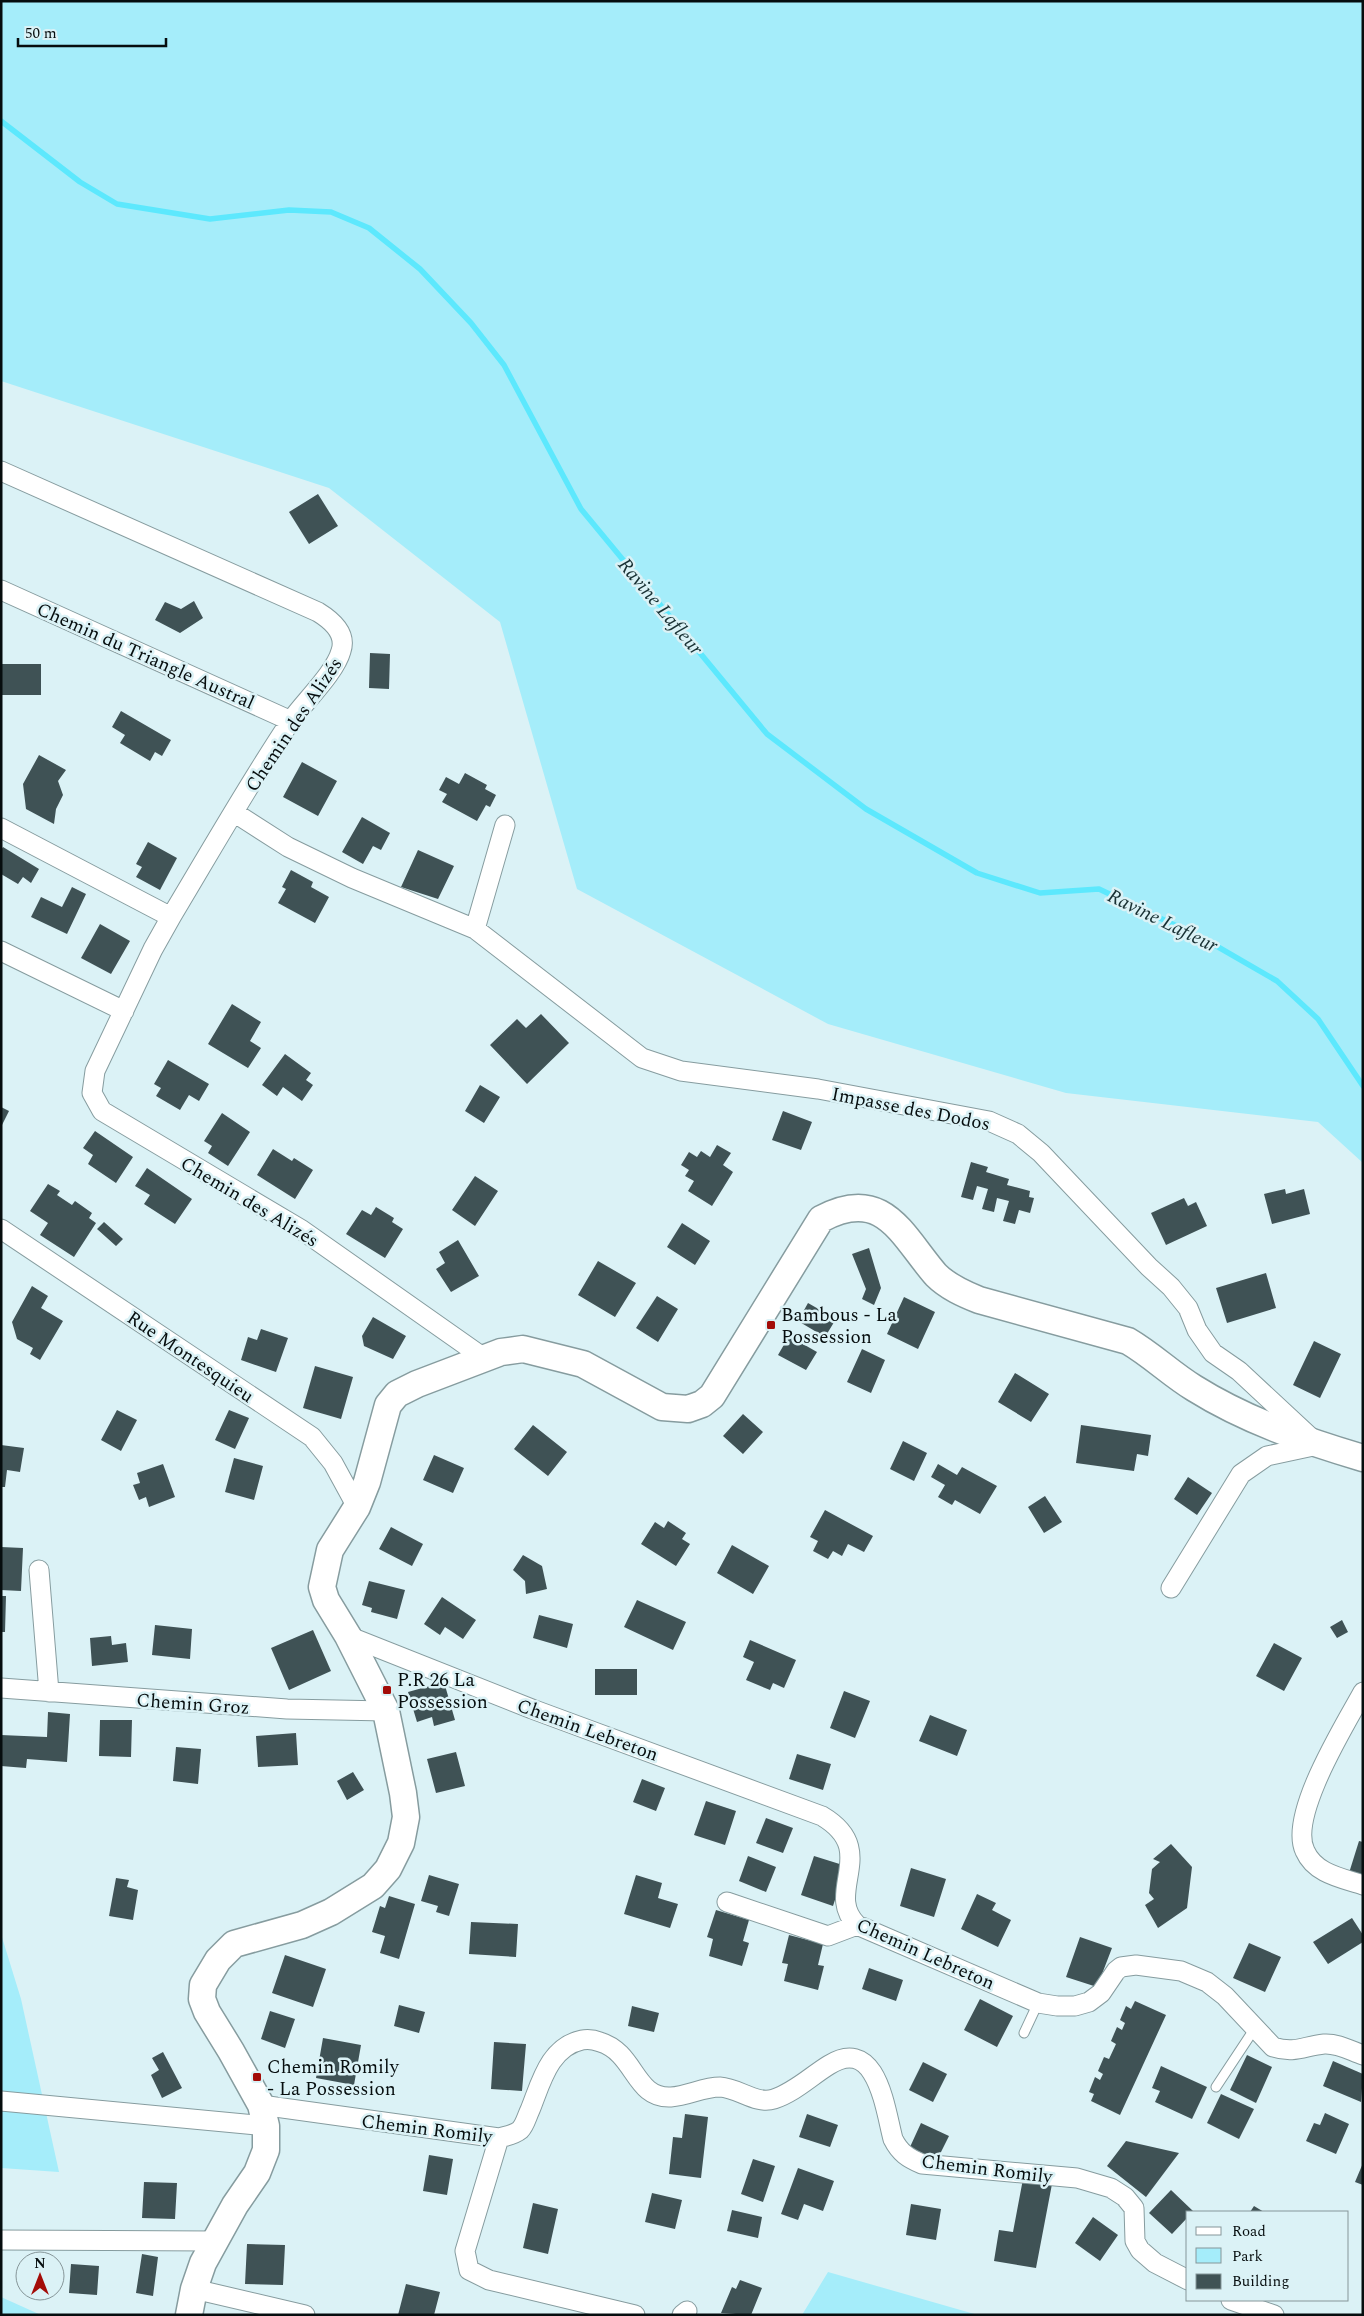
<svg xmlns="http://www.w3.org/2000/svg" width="1364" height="2316" viewBox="0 0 1364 2316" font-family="Spectral,serif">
  <rect width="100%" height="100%" fill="#dbf2f6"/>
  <!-- green -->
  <path fill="#a5edfa" d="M1 1H1363V1163L1318 1122 1066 1093 828 1024 577 889 500 622 329 488 1 381Z
    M1 1934 21 1999 59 2172 1 2168Z
    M828 2272 978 2315H802Z
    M1 2297 41 2315H1Z"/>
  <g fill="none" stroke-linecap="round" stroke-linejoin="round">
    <!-- stream -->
    <path stroke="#5de8fd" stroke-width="5.5" d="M1 121 80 182 117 204 210 219 289 210 331 212 369 228 420 269 471 323 504 365 581 509 767 734 866 809 977 873 1040 893 1099 889 1206 940 1277 981 1318 1019 1363 1086"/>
  </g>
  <!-- building -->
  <path fill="#3f5255" d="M318 494 338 526 309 544 289 512Z
    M194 601 203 618 180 633 155 620 165 602 181 609Z
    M370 653 390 654 389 689 369 688Z
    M1 664H41V695H1Z
    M121 711 171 740 162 756 155 752 150 761 120 743 125 735 112 727Z
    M39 755 66 770 58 781 63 795 56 809 54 824 26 809 23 784Z
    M302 762 337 781 318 816 283 797Z
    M465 773 487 785 485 789 496 795 490 807 486 805 477 821 442 802 447 794 439 790 446 777 459 784Z
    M362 817 390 833 381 850 373 846 363 864 342 852Z
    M148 842 177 858 160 890 136 877 142 867 136 864Z
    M3 847 39 869 31 883 23 877 18 884 1 874V850Z
    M418 850 454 866 438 899 401 887Z
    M291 870 313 882 311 887 329 897 315 923 278 903 286 889 282 887Z
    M72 887 86 894 67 934 31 917 41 897 62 907Z
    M100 924 130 941 111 974 81 958Z
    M232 1004 261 1022 250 1041 261 1048 248 1068 208 1044Z
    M541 1014 569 1043 527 1084 490 1045 517 1019 526 1028Z
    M285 1054 311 1073 306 1080 313 1085 302 1101 283 1087 277 1096 262 1085Z
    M168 1060 209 1084 199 1101 189 1095 180 1110 156 1096 161 1088 154 1084Z
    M480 1085 500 1097 484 1123 465 1111Z
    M1 1107 9 1111 1 1127Z
    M783 1111 812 1122 801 1150 772 1140Z
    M222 1113 250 1132 228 1166 208 1153 212 1146 204 1141Z
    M95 1131 133 1157 116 1183 88 1164 93 1155 83 1148Z
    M717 1145 731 1153 723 1165 733 1172 712 1206 688 1191 694 1181 685 1176 689 1170 681 1165 689 1152 697 1157 701 1151 710 1157Z
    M273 1149 292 1161 294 1158 313 1170 295 1199 257 1175Z
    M971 1162 988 1167 986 1172 1009 1179 1007 1185 1030 1191 1029 1197 1034 1198 1030 1213 1019 1210 1015 1224 1003 1221 1009 1201 997 1198 994 1212 982 1209 988 1189 977 1186 973 1200 961 1197Z
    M147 1168 192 1199 175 1224 144 1204 150 1195 135 1186Z
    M475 1176 498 1191 475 1226 452 1210Z
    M48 1184 60 1191 57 1195 72 1205 75 1201 92 1213 89 1218 96 1223 74 1257 40 1235 48 1223 30 1211Z
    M1285 1189 1286 1194 1304 1189 1310 1214 1272 1224 1264 1194Z
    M1184 1198 1188 1206 1196 1202 1207 1226 1166 1245 1151 1213Z
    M376 1207 394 1218 392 1222 403 1229 385 1258 346 1234 362 1210 371 1215Z
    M104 1222 123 1239 116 1246 97 1229Z
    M682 1223 710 1241 695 1265 667 1247Z
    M458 1240 479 1276 451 1292 436 1269 445 1263 439 1252Z
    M869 1248 881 1288 874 1305 862 1299 866 1289 852 1254Z
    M598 1261 636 1283 615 1317 578 1295Z
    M1266 1273 1276 1308 1227 1323 1216 1288Z
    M32 1286 48 1296 41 1308 63 1321 40 1360 30 1354 33 1348 17 1339 12 1322Z
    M657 1296 678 1309 658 1342 636 1328Z
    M904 1297 935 1312 918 1349 887 1334Z
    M808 1303 836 1319 825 1337 798 1321Z
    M373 1317 406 1336 393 1359 364 1346 362 1336Z
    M261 1329 288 1338 276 1372 241 1360 248 1337 257 1340Z
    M789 1336 817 1352 806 1370 778 1355Z
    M1314 1341 1341 1354 1320 1398 1293 1385Z
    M862 1349 885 1360 871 1393 847 1382Z
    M315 1366 353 1377 341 1419 303 1408Z
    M1015 1373 1049 1394 1031 1422 998 1402Z
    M117 1410 137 1420 121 1451 101 1440Z
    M229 1410 249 1418 235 1449 215 1440Z
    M743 1414 763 1432 743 1454 723 1436Z
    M533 1425 567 1452 548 1476 514 1449Z
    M1081 1425 1151 1435 1148 1456 1137 1454 1134 1471 1076 1463Z
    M903 1441 927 1453 914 1481 890 1469Z
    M1 1445 24 1448 20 1472 7 1470 5 1487H1Z
    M434 1455 464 1468 453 1493 423 1480Z
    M234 1458 263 1466 254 1500 225 1492Z
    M163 1464 175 1497 149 1507 146 1497 139 1500 133 1485 140 1483 137 1473Z
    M938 1464 957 1475 962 1467 997 1486 980 1514 955 1500 952 1505 938 1497 945 1485 931 1477Z
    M1188 1477 1212 1493 1197 1515 1174 1499Z
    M1045 1496 1062 1522 1044 1533 1028 1507Z
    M825 1510 873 1536 864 1552 848 1544 842 1556 833 1551 828 1559 813 1551 818 1541 810 1537Z
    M668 1521 686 1533 682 1539 690 1544 676 1566 641 1544 655 1522 664 1528Z
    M391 1527 423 1544 412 1566 379 1549Z
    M732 1545 769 1566 753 1594 717 1573Z
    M1 1547 23 1548 21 1591 1 1590Z
    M523 1555 542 1566 547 1589 526 1594 525 1581 513 1570Z
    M369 1581 405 1590 397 1619 371 1612 372 1608 362 1605Z
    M1 1596H6L5 1632H1Z
    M442 1597 476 1620 463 1639 445 1627 440 1635 424 1624Z
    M637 1600 686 1622 673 1650 624 1627Z
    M539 1615 573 1624 567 1648 533 1638Z
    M1342 1620 1348 1632 1337 1638 1330 1627Z
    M155 1625 192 1629 190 1659 152 1655Z
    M313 1630 331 1671 289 1690 271 1648Z
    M111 1636 112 1645 126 1643 128 1662 92 1666 90 1638Z
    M750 1640 796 1660 784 1688 773 1683 770 1690 746 1680 754 1662 743 1657Z
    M1274 1643 1302 1658 1284 1691 1256 1676Z
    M595 1669H637V1695H595Z
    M444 1682 455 1720 434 1726 432 1717 417 1722 408 1692Z
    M844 1691 870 1701 855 1738 830 1728Z
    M48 1712 70 1714 67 1762 27 1759 26 1768 1 1766V1735L47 1737Z
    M930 1715 967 1730 957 1756 919 1741Z
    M100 1720H132L131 1757 99 1756Z
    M296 1733 298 1765 258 1767 256 1736Z
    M176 1747 201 1749 198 1784 173 1781Z
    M456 1752 465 1786 436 1793 427 1759Z
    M797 1754 831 1764 823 1790 789 1779Z
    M353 1772 364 1790 347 1800 337 1781Z
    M642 1779 665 1788 656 1811 633 1802Z
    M706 1801 736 1811 725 1845 694 1835Z
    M766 1818 793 1828 783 1853 756 1843Z
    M1359 1841 1363 1842V1877L1349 1873Z
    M1171 1844 1192 1867 1187 1908 1158 1928 1145 1905 1154 1899 1149 1893 1152 1869 1160 1862 1153 1859Z
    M748 1856 776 1867 766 1892 739 1881Z
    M814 1856 846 1866 833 1906 801 1895Z
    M911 1868 946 1879 934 1917 900 1906Z
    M429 1875 459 1884 449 1916 436 1912 438 1906 421 1901Z
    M636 1875 662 1883 658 1898 678 1904 670 1928 624 1914Z
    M116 1878 129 1880 127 1887 138 1890 133 1920 109 1916Z
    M977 1894 996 1903 992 1910 1011 1920 998 1947 961 1929Z
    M389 1896 415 1904 399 1959 380 1953 385 1936 372 1932 380 1906 385 1908Z
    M716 1910 749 1920 743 1941 749 1943 742 1966 709 1956 713 1939 707 1937Z
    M1352 1918 1363 1935V1942L1328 1964 1313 1942Z
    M471 1922 518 1924 516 1957 469 1954Z
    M789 1935 823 1944 818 1965 824 1966 818 1990 784 1981 788 1964 782 1963Z
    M1080 1937 1112 1948 1097 1987 1066 1977Z
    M1249 1943 1281 1957 1265 1992 1233 1978Z
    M285 1955 326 1969 313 2007 272 1993Z
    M869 1968 903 1980 896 2001 862 1989Z
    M980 1999 1013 2016 997 2047 964 2030Z
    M1135 2001 1166 2015 1120 2115 1091 2101 1094 2094 1089 2092 1095 2077 1100 2080 1103 2074 1098 2071 1104 2057 1109 2059 1116 2044 1111 2041 1117 2027 1122 2030 1125 2023 1120 2020 1126 2006 1131 2009Z
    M399 2005 425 2012 419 2033 394 2026Z
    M632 2006 659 2013 654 2032 628 2026Z
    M270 2011 295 2019 285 2048 261 2039Z
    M323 2038 361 2045 354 2085 316 2078Z
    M494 2042 526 2044 522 2091 491 2089Z
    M163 2052 182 2088 162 2098 151 2075 159 2070 152 2058Z
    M1247 2055 1272 2067 1256 2103 1230 2090Z
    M1333 2061 1363 2074 1361 2102 1323 2086Z
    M923 2062 947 2074 933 2102 909 2090Z
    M1161 2066 1207 2087 1192 2119 1155 2102 1160 2091 1152 2088Z
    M1221 2094 1254 2109 1239 2139 1207 2123Z
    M1325 2113 1349 2124 1336 2154 1306 2141 1314 2123 1320 2125Z
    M685 2114 708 2117 701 2178 669 2174 673 2137 682 2138Z
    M807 2114 838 2125 830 2147 799 2137Z
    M921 2123 949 2136 937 2160 910 2147Z
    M1126 2141 1179 2153 1146 2197 1107 2166Z
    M429 2155 453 2159 447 2195 423 2191Z
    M753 2159 775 2166 763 2202 741 2194Z
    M1363 2163V2185L1355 2182Z
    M798 2168 834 2181 823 2211 804 2204 798 2220 781 2214Z
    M1023 2179 1052 2184 1036 2268 994 2261 999 2230 1013 2232Z
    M144 2182 177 2183 175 2219 142 2218Z
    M1171 2190 1193 2211 1188 2212V2217L1172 2234 1149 2213Z
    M652 2193 682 2200 675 2229 645 2222Z
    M533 2203 558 2209 548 2254 523 2248Z
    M911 2204 941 2209 936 2240 906 2235Z
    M1254 2206 1264 2212H1250Z
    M732 2210 762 2217 758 2238 727 2231Z
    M1093 2217 1118 2235 1100 2261 1075 2243Z
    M247 2244 285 2245 283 2285 245 2284Z
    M142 2254 158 2257 153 2296 136 2293Z
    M71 2264 99 2266 97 2295 69 2293Z
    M740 2280 762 2288 751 2315 721 2313 732 2287 736 2289Z
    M406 2284 440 2292 434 2315H398Z"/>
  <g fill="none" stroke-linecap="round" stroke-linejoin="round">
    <!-- service casing -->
    <g stroke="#869c9f" stroke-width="11">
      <path id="service" d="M1024 2033 1038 2003
        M1216 2087 1255 2028"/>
    </g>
    <!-- minor casing -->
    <g stroke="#869c9f" stroke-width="21">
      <path id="minor" d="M1 471 318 612C331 620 347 633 341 651 335 673 304 702 290 722 248 785 210 852 171 917L153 949 95 1071 92 1093 102 1111 302 1230 484 1358
        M1 590 291 721
        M235 813 288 847 352 878 475 929 642 1058 681 1071 818 1089 989 1121 1018 1134 1041 1153 1149 1267 1171 1287 1188 1308 1197 1330 1213 1353 1239 1371 1310 1437
        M1 828 171 917
        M475 929 505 825
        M1 951 124 1011
        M1 1229 312 1437 333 1463 357 1507
        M39 1570 49 1692
        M1171 1588 1241 1474 1267 1456 1318 1445
        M348 1636 532 1709 822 1816C881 1851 823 1892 857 1925L1038 2003 1057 2006H1075L1089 2002 1101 1993 1116 1971 1121 1967 1136 1965 1181 1971 1207 1982 1225 1996 1273 2047C1295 2054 1304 2046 1324 2044 1338 2043 1351 2051 1363 2055
        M1 1688 287 1709 386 1711
        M1363 1692C1345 1725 1288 1816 1305 1851 1315 1874 1342 1878 1363 1885
        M727 1902 828 1936 857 1925
        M1 2101 266 2126
        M261 2105 499 2138C506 2136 514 2135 520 2130 525 2125 527 2116 530 2110 541 2083 549 2047 582 2040 587 2039 595 2040 600 2042 636 2053 634 2099 671 2097 688 2096 703 2087 720 2087 739 2088 756 2105 774 2099 795 2092 811 2076 829 2065 877 2035 885 2109 893 2139 900 2153 908 2158 922 2164L1077 2178 1111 2188 1125 2197 1134 2208 1135 2241 1140 2250 1155 2263 1188 2280
        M499 2138 465 2251 469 2270 489 2280 635 2315
        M1 2240 214 2241
        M194 2289 305 2315
        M1231 2300 1274 2315
        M682 2315 687 2311"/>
    </g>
    <!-- secondary casing -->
    <g stroke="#869c9f" stroke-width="29">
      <path id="secondary" d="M189 2315 194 2289 203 2263 235 2205 257 2173 266 2150V2126L261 2105 231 2051 207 2012 202 1999 203 1985 218 1960 234 1944 302 1925 331 1912 373 1886 388 1869 401 1843 406 1817 403 1793 386 1711 348 1636 326 1600 322 1587 330 1550 357 1507 367 1482 388 1405 397 1394 417 1384 501 1352 523 1349 583 1364 662 1407 688 1409 702 1404 712 1396 821 1219C884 1185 902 1236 936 1275 948 1287 964 1294 979 1300L1128 1341C1152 1355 1171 1374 1194 1388 1245 1420 1305 1441 1363 1458"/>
    </g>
    <!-- service -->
    <use href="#service" stroke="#fff" stroke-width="9"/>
    <!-- minor -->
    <use href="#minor" stroke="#fff" stroke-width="19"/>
    <!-- secondary -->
    <use href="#secondary" stroke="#fff" stroke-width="26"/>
  </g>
  <!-- markers -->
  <g fill="#a30c08" stroke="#dbf2f6" stroke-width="2">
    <rect x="766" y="1320" width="10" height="10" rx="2.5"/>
    <rect x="382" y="1685" width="10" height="10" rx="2.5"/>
    <rect x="252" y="2072" width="10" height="10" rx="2.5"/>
  </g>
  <g text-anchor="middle" stroke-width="5" stroke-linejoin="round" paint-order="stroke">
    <!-- street labels -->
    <g font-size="19" fill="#060d0e" stroke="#dbf2f6">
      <text transform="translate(146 655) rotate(24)" y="7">Chemin du Triangle Austral</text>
      <text transform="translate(293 724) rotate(-56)" y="7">Chemin des Alizés</text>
      <text transform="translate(911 1108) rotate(11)" y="7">Impasse des Dodos</text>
      <text transform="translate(250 1201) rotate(31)" y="7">Chemin des Alizés</text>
      <text transform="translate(191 1356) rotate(34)" y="7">Rue Montesquieu</text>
      <text transform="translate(193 1703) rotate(4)" y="7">Chemin Groz</text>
      <text transform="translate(588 1729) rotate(20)" y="7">Chemin Lebreton</text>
      <text transform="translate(926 1953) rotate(24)" y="7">Chemin Lebreton</text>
      <text transform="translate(427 2128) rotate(7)" y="7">Chemin Romily</text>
      <text transform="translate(987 2168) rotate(7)" y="7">Chemin Romily</text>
    </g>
    <!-- poi labels -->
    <g font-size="19" fill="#060d0e" stroke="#dbf2f6" text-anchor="start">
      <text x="781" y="1321">Bambous - La<tspan x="781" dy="22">Possession</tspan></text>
      <text x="397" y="1686">P.R 26 La<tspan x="397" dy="22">Possession</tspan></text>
      <text x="267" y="2073">Chemin Romily<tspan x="267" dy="22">- La Possession</tspan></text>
    </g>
    <!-- water labels -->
    <g font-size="20" font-style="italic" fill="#183033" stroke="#dbf2f6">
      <text transform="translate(661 606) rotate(50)" y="7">Ravine Lafleur</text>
      <text transform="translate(1163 920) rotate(26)" y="7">Ravine Lafleur</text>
    </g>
  </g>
  <!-- border -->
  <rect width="1364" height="2316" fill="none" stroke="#060d0e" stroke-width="5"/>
  <!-- legend -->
  <rect x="1186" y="2211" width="162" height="90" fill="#dbf2f6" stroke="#869699"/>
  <rect x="1196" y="2227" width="25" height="8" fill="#ffffff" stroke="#869699"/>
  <text x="1232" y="2236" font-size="15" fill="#060d0e">Road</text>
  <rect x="1196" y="2248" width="25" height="15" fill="#a5edfa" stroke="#869699"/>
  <text x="1232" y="2261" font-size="15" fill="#060d0e">Park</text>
  <rect x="1196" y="2274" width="25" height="15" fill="#3f5255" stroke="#869699"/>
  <text x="1232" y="2286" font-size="15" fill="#060d0e">Building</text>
  <!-- north arrow -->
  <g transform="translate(40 2276)"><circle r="24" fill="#dbf2f6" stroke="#869699"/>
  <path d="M0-4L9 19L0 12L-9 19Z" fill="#a30c08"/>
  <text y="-8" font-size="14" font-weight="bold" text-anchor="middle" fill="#060d0e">N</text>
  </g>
  <!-- scale -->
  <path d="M18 38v8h148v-8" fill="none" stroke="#060d0e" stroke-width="2.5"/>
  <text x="25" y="38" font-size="15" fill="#060d0e" stroke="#dbf2f6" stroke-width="4" paint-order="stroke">50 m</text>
</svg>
